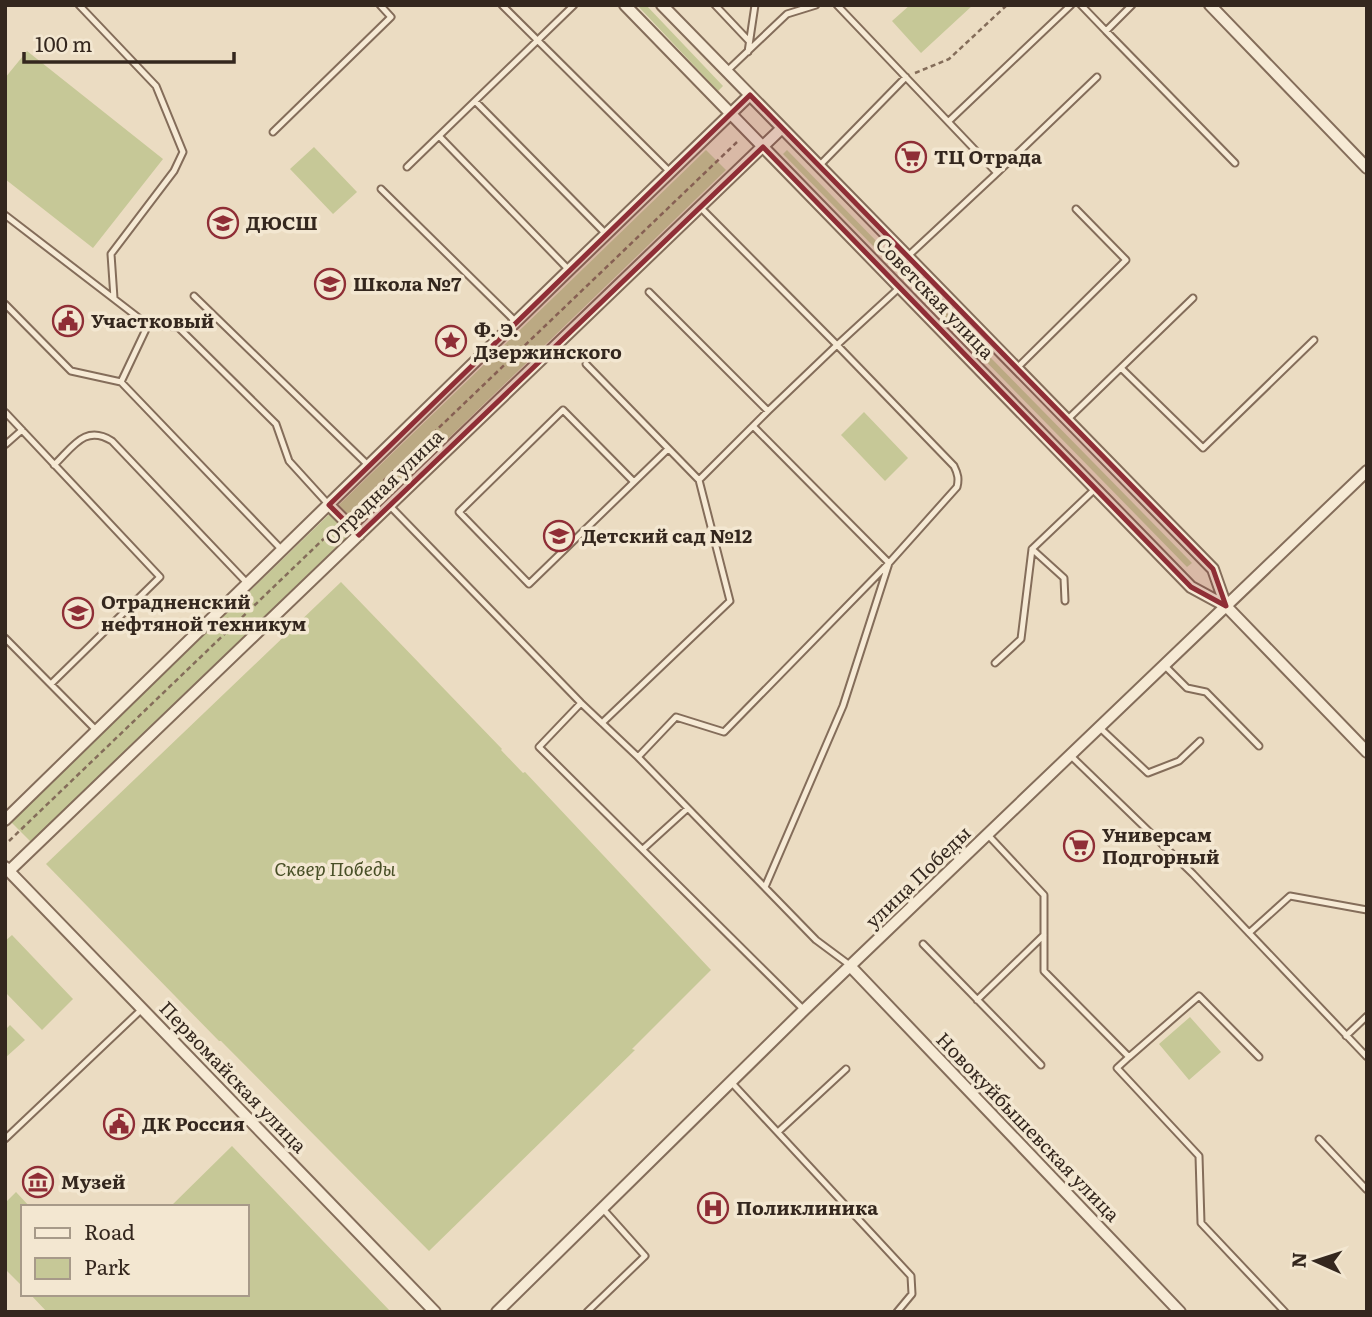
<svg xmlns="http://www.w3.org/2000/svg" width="1372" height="1317" viewBox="0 0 1372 1317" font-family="Literata,serif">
  <rect width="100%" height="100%" fill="#ebdcc2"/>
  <!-- green -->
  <path fill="#c6c897" d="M637 5H646L723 86 718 91Z
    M910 5H973L921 53 892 21Z
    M27 51 163 159 93 248 5 179V78Z
    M314 147 357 192 333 214 290 169Z
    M706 150 726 170 31 842 11 822Z
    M787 150 1192 563 1187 567 783 154Z
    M864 412 908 458 885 481 841 435Z
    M341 582 502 749 501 750 523 773 525 772 711 970 632 1049 635 1050 429 1251 221 1041H219L46 864Z
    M12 935 73 999 42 1030 5 992V941Z
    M1190 1017 1221 1052 1189 1080 1159 1044Z
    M10 1025 25 1040 5 1058V1030Z
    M232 1146 391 1312H47L30 1294H247V1207H170Z
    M16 1192 30 1207H23V1287L5 1269V1203Z"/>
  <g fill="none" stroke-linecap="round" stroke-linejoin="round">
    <!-- lane casing -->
    <g stroke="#846d5a" stroke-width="9">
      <path id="lane" d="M79 5 156 86 183 152 174 171 111 254 114 298
        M502 5 670 172
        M715 5 749 41
        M837 5 997 173 908 256
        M1081 5 1106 31 1132 5
        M1106 31 1235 163
        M748 52 755 5
        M727 71 787 14 816 5
        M475 101 606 234
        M949 121 1071 5
        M273 132 391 17 380 5
        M439 136 568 269
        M819 166 906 77
        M407 167 574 5
        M997 173 1097 77
        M381 189 516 322
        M5 215 148 325 121 382
        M649 292 768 411
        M194 296 369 466
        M5 304 71 371 121 382 282 550
        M148 325 178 327 276 424 289 461 329 505
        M586 364 699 480
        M1017 368 1126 260 1076 209
        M1121 368 1203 448 1314 340
        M5 412 160 577 51 684
        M1067 420 1193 298
        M5 445 22 430
        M54 465C73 447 85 424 112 441L248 584
        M634 482 563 410 459 512 529 584 668 449
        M390 506 581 703 638 757 816 940 851 966
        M1032 549 1064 578 1065 601
        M5 638 97 731
        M995 663 1021 639 1032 549 1096 488
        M1165 666 1187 688 1206 692 1259 746
        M581 703 539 747 804 1010
        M602 723 730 601 699 480 768 411 837 345 700 207
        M1099 727 1148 773 1179 761 1200 741
        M1070 755 1193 874 1367 1057
        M638 757 676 717 724 732 889 563 753 426
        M988 835 1044 895V971L1129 1057 1199 996 1259 1057
        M643 849 687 809
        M765 887 843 706 889 563 957 487C959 479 958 474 954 466L837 345 899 288
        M1249 933 1290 896 1367 910
        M923 944 1041 1065
        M977 1000 1044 935
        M1346 1036 1367 1016
        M1129 1057 1117 1068 1199 1156 1201 1223 1285 1312
        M731 1082 911 1276 912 1294 897 1312
        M778 1132 846 1069
        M5 1139 142 1009
        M1319 1139 1367 1190
        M587 1312 645 1256 603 1209"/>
    </g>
    <!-- street casing -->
    <g stroke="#846d5a" stroke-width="14">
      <path id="street" d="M625 5 1191 587 1226 606 1367 752
        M662 5 1213 569 1226 606
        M1210 5 1367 168
        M329 505 359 535
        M5 820 569 270 750 95
        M5 867 435 1312
        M9 871 782 128
        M851 967 1180 1312
        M497 1312 804 1010 1367 471"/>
    </g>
    <!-- path -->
    <path stroke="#846d5a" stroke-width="2.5" stroke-dasharray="5 3.5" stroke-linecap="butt" d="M915 73 949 59 1007 5
      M353 510 737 142
      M9 841 336 527"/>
    <!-- lane -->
    <use href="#lane" stroke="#f6ead5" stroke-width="5"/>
    <!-- street -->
    <use href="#street" stroke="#f6ead5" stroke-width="10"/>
  </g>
  <!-- marked area -->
  <path fill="#8f2e36" fill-opacity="0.2" stroke="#8f2e36" stroke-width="5" stroke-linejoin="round" d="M750 95 1213 569 1226 606 1191 587 763 147 359 535 329 505Z"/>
  <!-- icons -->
  <defs>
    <g id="supermarket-ring" transform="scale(1.575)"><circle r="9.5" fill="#f3e7d1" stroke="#8f2e36" stroke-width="1.5"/><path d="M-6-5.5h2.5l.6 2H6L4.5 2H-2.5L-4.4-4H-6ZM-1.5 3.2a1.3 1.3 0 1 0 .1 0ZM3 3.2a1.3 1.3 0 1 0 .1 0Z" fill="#8f2e36"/></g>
    <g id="school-ring" transform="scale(1.575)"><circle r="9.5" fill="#f3e7d1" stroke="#8f2e36" stroke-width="1.5"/><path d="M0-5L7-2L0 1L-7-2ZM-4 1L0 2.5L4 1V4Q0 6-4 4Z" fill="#8f2e36"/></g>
    <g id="civic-ring" transform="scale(1.575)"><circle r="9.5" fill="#f3e7d1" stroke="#8f2e36" stroke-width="1.5"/><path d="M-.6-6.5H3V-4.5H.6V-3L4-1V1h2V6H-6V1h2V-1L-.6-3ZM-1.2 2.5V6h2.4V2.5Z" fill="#8f2e36"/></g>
    <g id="sight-ring" transform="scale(1.575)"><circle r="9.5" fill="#f3e7d1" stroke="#8f2e36" stroke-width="1.5"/><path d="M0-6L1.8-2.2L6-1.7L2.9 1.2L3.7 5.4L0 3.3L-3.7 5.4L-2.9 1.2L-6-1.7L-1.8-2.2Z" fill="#8f2e36"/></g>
    <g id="university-ring" transform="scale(1.575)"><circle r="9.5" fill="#f3e7d1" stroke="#8f2e36" stroke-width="1.5"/><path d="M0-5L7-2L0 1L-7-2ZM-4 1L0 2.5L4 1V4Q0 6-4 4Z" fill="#8f2e36"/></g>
    <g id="museum-ring" transform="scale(1.575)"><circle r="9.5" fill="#f3e7d1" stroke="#8f2e36" stroke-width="1.5"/><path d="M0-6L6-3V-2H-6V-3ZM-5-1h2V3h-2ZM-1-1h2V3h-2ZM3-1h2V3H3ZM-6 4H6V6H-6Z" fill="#8f2e36"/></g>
    <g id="hospital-ring" transform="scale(1.575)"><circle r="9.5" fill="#f3e7d1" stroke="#8f2e36" stroke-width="1.5"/><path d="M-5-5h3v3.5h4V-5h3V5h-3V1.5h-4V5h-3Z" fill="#8f2e36"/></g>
  </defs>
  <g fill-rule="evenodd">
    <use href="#supermarket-ring" x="911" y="157"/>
    <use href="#school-ring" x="223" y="223"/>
    <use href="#school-ring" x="330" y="284"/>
    <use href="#civic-ring" x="68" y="321"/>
    <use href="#sight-ring" x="451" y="341"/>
    <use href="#school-ring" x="559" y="536"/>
    <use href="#university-ring" x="78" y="613"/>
    <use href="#supermarket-ring" x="1079" y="846"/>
    <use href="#civic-ring" x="119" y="1124"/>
    <use href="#museum-ring" x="38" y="1182"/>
    <use href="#hospital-ring" x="713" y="1208"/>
  </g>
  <g text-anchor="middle" stroke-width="7" stroke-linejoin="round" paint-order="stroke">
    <!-- poi labels -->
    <g font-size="19" font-weight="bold" fill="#34271e" stroke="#f3e7d1" text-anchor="start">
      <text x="934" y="164">ТЦ Отрада</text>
      <text x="246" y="230">ДЮСШ</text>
      <text x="353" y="291">Школа №7</text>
      <text x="91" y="328">Участковый</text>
      <text x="474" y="337">Ф. Э.<tspan x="474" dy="22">Дзержинского</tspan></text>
      <text x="582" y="543">Детский сад №12</text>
      <text x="101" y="609">Отрадненский<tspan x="101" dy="22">нефтяной техникум</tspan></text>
      <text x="1102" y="842">Универсам<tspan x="1102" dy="22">Подгорный</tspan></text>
      <text x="142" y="1131">ДК Россия</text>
      <text x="61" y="1189">Музей</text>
      <text x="736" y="1215">Поликлиника</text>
    </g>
    <!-- street labels -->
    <g font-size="19" fill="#34271e" stroke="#f3e7d1">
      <text transform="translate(935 298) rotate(46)" y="7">Советская улица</text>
      <text transform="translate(384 487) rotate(-44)" y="7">Отрадная улица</text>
      <text transform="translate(918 877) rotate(-44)" y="7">улица Победы</text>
      <text transform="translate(233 1077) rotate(46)" y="7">Первомайская улица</text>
      <text transform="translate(1028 1127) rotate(46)" y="7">Новокуйбышевская улица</text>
    </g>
    <!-- park labels -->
    <g font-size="19" font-style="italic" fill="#484f26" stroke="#f3e7d1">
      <text x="335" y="876">Сквер Победы</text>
    </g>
  </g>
  <!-- border -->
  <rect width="1372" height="1317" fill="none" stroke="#34271e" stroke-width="14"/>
  <!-- legend -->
  <rect x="21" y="1205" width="228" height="91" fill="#f3e7d1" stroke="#a79a89" stroke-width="2"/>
  <rect x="35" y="1228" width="35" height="10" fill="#f6ead5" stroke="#a79a89" stroke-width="2"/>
  <text x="84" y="1240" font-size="21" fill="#34271e">Road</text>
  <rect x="35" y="1258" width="35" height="21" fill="#c6c897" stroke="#a79a89" stroke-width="2"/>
  <text x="84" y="1275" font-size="21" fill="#34271e">Park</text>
  <!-- north arrow -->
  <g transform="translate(1316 1261) rotate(273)" stroke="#f3e7d1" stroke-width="5" paint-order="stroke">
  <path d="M0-5L12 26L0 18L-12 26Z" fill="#34271e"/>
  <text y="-10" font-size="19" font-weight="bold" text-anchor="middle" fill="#34271e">N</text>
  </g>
  <!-- scale -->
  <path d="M24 52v10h210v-10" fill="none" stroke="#34271e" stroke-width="3.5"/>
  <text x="35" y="52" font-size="21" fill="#34271e" stroke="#f3e7d1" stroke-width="5" paint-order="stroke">100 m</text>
</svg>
